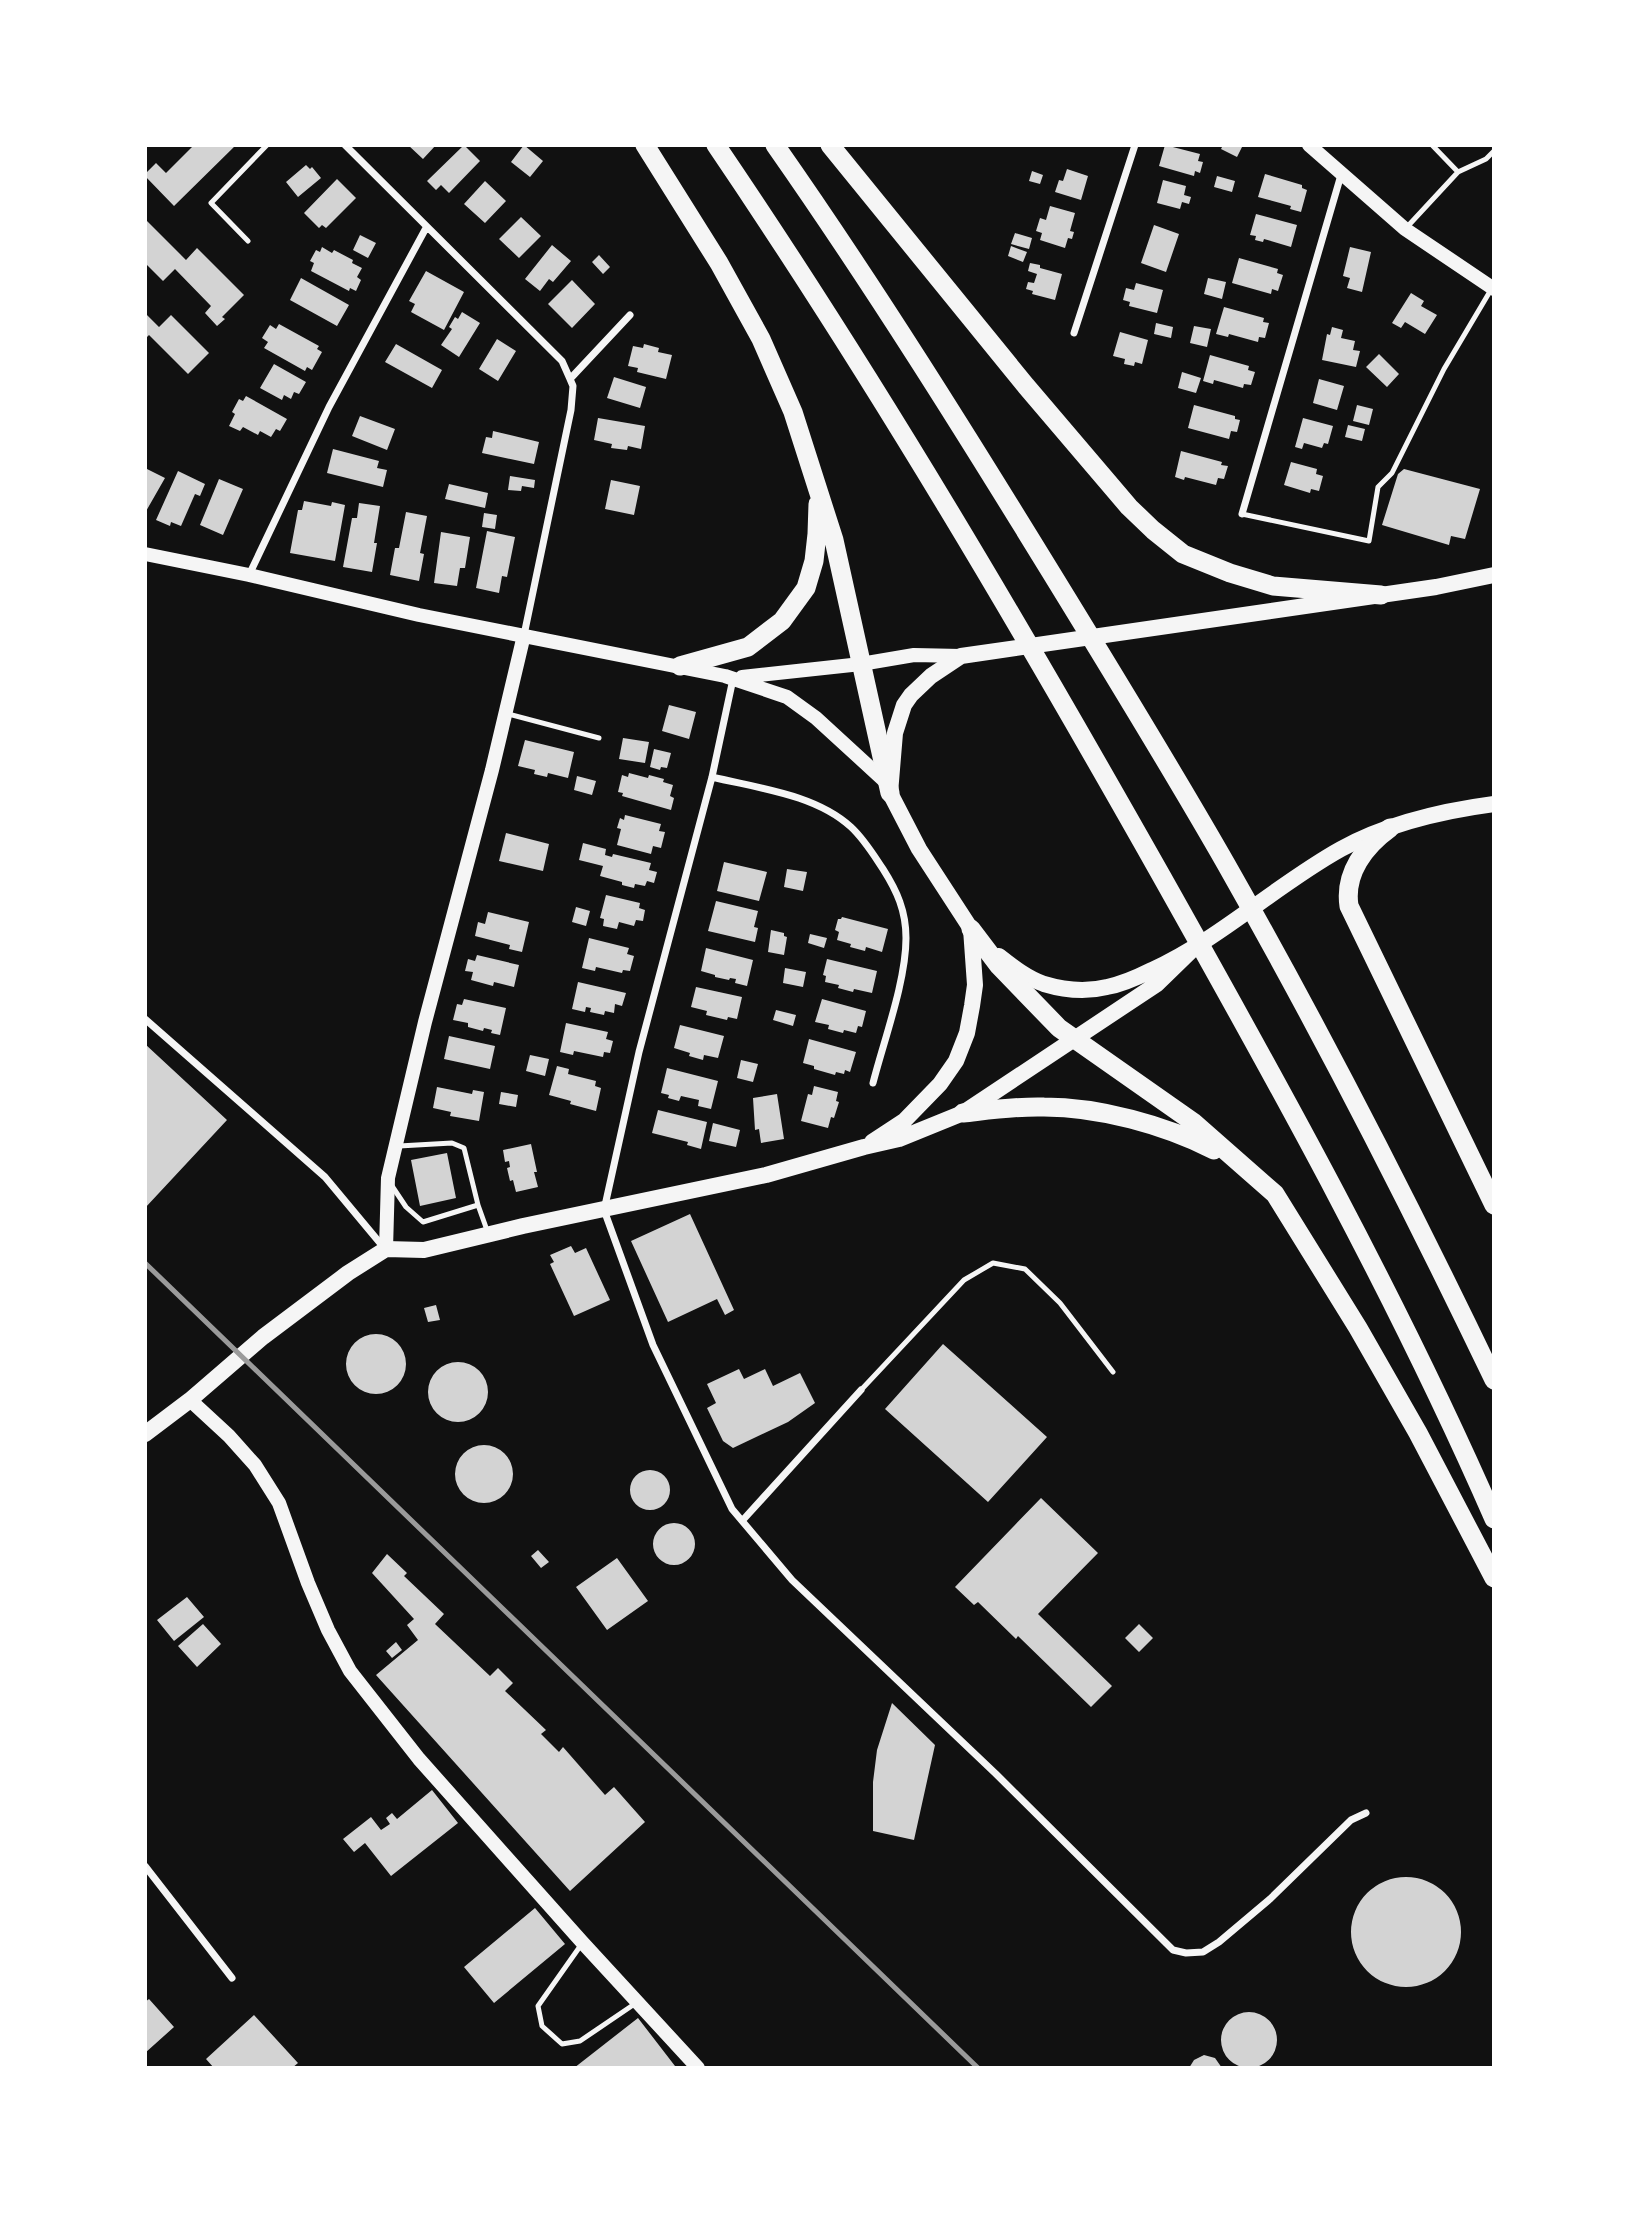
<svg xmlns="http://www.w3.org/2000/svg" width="1639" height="2213" viewBox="0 0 1639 2213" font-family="'PT Sans Narrow',sans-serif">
  <rect width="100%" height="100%" fill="#111"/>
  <!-- building -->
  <path fill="#d3d3d3" d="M194 145H236L174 206 145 176V174L156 163 166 173Z
    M408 145H436L423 159Z
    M464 145 480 161 449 193 441 185 436 190 427 181Z
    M524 145 543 161 530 177 511 162Z
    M1165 145 1200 154 1198 161 1203 162 1200 173 1195 171 1194 176 1159 166Z
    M1223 145H1243L1237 157 1221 149Z
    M306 165 310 169 312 167 321 178 298 197 286 182Z
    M1067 169 1088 176 1081 200 1055 192 1059 180 1063 181Z
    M1032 171 1043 175 1040 184 1029 181Z
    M1265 174 1302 185V188L1307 190 1301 212 1290 209 1291 206 1258 197Z
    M1217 176 1235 181 1232 192 1214 187Z
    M337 179 356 198 326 228 322 225 319 228 304 213Z
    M1163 180 1186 186 1184 195 1191 197 1189 204 1182 202 1180 209 1157 203Z
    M485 181 506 201 485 223 464 204Z
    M1050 206 1075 213 1070 231 1074 232 1072 239 1068 238 1065 248 1040 240 1042 233 1036 231 1040 218 1046 220Z
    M1256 214 1297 225 1291 247 1264 239 1263 242 1255 240 1256 236 1250 235Z
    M521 217 541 236 519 258 499 239Z
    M145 219 186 260 197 248 244 295 222 317 225 319 217 326 205 313 211 306 175 269 163 281 145 263Z
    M1154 225 1179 234 1166 272 1141 263Z
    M1015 233 1032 238 1029 249 1011 244Z
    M360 235 376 243 368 258 353 250Z
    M552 245 571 261 553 282 549 279 540 291 525 279Z
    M1011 246 1027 252 1023 262 1008 256Z
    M322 247 332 253 334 250 353 260 352 263 362 268 357 277 361 280 356 291 350 288 349 291 311 271 314 263 310 261 316 250 320 252Z
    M1350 247 1371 252 1362 292 1347 288 1350 278 1343 276Z
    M599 255 610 267 603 274 592 262Z
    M1239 258 1278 269 1277 273 1283 275 1278 291 1272 289 1271 294 1232 283Z
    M1030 263 1040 265V268L1062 274 1055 300 1032 294 1033 291 1026 289 1028 282 1034 283 1037 274 1028 271Z
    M426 271 464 292 444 330 411 312 415 304 409 301Z
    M301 278 349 305 337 326 290 300Z
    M1208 278 1226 282 1222 299 1204 294Z
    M572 280 595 304 572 328 548 304Z
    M1136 283 1163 290 1157 313 1129 306 1130 302 1123 300 1126 288 1134 290Z
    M1411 293 1424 301 1421 306 1437 315 1425 334 1405 322 1401 328 1392 323Z
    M1224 307 1264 318 1263 322 1269 323 1265 338 1259 337 1258 342 1229 334 1228 337 1216 334Z
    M462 312 480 323 459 357 441 345 452 329 449 327 455 317 458 319Z
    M145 313 159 327 171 315 209 353 188 374 149 335 145 339Z
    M1156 323 1173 327 1171 338 1154 334Z
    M279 324 319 346 317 349 322 352 312 370 307 367 305 371 264 348 268 342 262 338 270 325 276 329Z
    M1194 326 1211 329 1207 347 1190 343Z
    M1332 327 1343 330 1341 338 1355 341 1353 350 1360 351 1356 367 1322 360 1327 334 1330 335Z
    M1120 332 1148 340 1142 364 1135 362 1134 366 1124 364 1125 359 1113 356Z
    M497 339 516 351 498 381 479 369Z
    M396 344 442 370 432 388 385 362Z
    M644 344 659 348 658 352 672 355 666 379 637 372 638 368 628 366 633 346 643 348Z
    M1379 354 1399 374 1387 387 1366 367Z
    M1210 355 1249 366 1248 370 1255 372 1251 385 1244 384 1243 388 1214 380 1213 384 1203 381Z
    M274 364 306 382 299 394 294 392 291 399 284 395 282 400 260 388Z
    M1182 372 1201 378 1196 393 1178 388Z
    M614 377 646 387 640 408 607 398Z
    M1319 379 1344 386 1337 410 1313 403Z
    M246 396 287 419 280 431 276 429 271 437 260 431 258 435 243 427 240 431 229 426 235 414 232 412 239 399 243 401Z
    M1194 405 1235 416V419L1240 420 1237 432 1231 431 1229 439 1188 428Z
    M1357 405 1373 409 1369 425 1353 421Z
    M360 416 395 429 387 450 352 436Z
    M598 418 645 426 641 449 628 446 627 450 611 448 612 444 594 440Z
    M1303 418 1333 426 1328 444 1324 443 1322 448 1304 443 1302 449 1295 447Z
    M1348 425 1365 429 1362 441 1345 437Z
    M493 431 539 442 534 464 482 453 486 437 492 438Z
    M333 449 379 461 377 468 387 470 383 487 327 473Z
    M1181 451 1222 462 1221 465 1228 466 1224 479 1218 478 1216 485 1185 477 1184 480 1175 477Z
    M1291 462 1317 469 1316 474 1323 476 1319 491 1311 489 1310 493 1284 485Z
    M145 468 165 478 145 513Z
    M1404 469 1480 489 1465 539 1451 536 1449 545 1382 525 1398 474Z
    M178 471 205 484 200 496 195 494 181 526 171 522 170 526 156 520Z
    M510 476 535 480 534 488 522 486 521 491 508 490Z
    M219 479 243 489 223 535 200 525Z
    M611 480 640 486 634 515 605 509Z
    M449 484 488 493 485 508 445 499Z
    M304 501 331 506 332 502 345 505 335 561 290 553 298 510H302Z
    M359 503 380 506 374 543H377L372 572 343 567 352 518H357Z
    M406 512 427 516 420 553 424 554 419 581 390 575 395 548H399Z
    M484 513 497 515 495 529 482 527Z
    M487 531 515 537 507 577 502 576 499 593 476 588Z
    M441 532 470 537 465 568H460L457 586 434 583Z
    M669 705 696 712 689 739 662 731Z
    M623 738 649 742 645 763 619 759Z
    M525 740 574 752 568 778 548 773 547 777 534 774 535 770 518 766Z
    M654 749 671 753 667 768 661 767 660 770 650 767Z
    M629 773 648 778 649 775 664 779 663 782 673 785 670 796 674 798 671 810 622 796 623 793 618 792 622 775 628 777Z
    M577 776 596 781 592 795 574 790Z
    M625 815 661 824 659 831 665 832 661 848 653 846 651 854 617 845 621 829 617 828 620 818 624 820Z
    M506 833 549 844 543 871 499 861Z
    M583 843 606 849 605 855 612 857 613 854 651 863 649 870 657 872 654 883 647 881 645 886 635 884 634 888 622 885V882L600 876 603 866 579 860Z
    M724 862 767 872 759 901 717 891Z
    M787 869 807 872 803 891 784 887Z
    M606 895 640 903 639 908 645 910 643 921 636 920 634 926 619 922 617 929 603 926 604 919 600 918Z
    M716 901 758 911 754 927 758 928 755 942 708 931Z
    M576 907 590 911 586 926 572 922Z
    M488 912 529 922 522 952 509 949 510 945 475 936 478 922 485 924Z
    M842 917 888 929 882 952 866 947 865 951 850 947 851 944 837 940 839 932 835 930 838 919H841Z
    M771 930 784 933V936L787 937 784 955 768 952Z
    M810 934 827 938 824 948 808 943Z
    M589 938 629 948 627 954 634 956 630 971 623 970 622 973 596 967 595 971 582 968Z
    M706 948 753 960 747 986 735 983 736 979 730 978 729 980 715 977V975L701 971Z
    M477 955 519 965 514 987 494 982 493 986 471 980 473 972 465 971 468 959 475 961Z
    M827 959 877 971 872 993 854 989 853 992 838 988 839 985 825 982 826 976 823 975Z
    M785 968 806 972 803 987 783 983Z
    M578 982 626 993 622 1006 615 1004 614 1013 605 1011 604 1015 590 1012 591 1008 586 1007 585 1012 572 1009Z
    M696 987 742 997 737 1019 728 1017 727 1020 706 1015 707 1011 691 1007Z
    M464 999 506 1008 500 1035 491 1033 492 1030 484 1028 483 1031 468 1027V1023L453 1020 457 1004 462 1005Z
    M822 999 866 1011 862 1027 858 1026 856 1033 844 1030 843 1033 828 1029 829 1025 815 1022Z
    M776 1010 796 1015 793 1026 773 1020Z
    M566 1023 608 1032 606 1039 613 1041 610 1053 604 1052 603 1057 574 1051 573 1055 560 1052Z
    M680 1025 724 1036 718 1058 704 1055 703 1060 689 1056 690 1053 674 1048Z
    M449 1036 495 1046 490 1069 444 1059Z
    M809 1039 856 1052 850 1072 845 1070 844 1074 836 1072 835 1075 814 1069V1066L803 1063Z
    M145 1044 227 1120 145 1208Z
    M530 1055 549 1059 545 1076 526 1071Z
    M741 1060 758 1064 753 1082 737 1078Z
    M557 1066 569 1069 568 1074 596 1081 595 1086 601 1088 596 1111 570 1104 571 1101 549 1095Z
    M667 1068 718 1081 711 1109 698 1106 699 1100 681 1096 679 1101 668 1098 669 1095 661 1093Z
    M814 1086 838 1092 836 1101 839 1102 834 1118 831 1117 828 1128 801 1121 808 1094 812 1095Z
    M437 1087 472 1094 473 1090 484 1092 479 1121 450 1116 451 1112 433 1108Z
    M501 1092 518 1095 516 1107 499 1104Z
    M777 1094 784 1139 761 1143 759 1129 755 1130 753 1098Z
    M658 1110 707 1122 701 1149 687 1145 688 1142 652 1133Z
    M713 1123 740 1130 736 1147 709 1141Z
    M531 1144 537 1172H534L538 1187 516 1192 513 1180 510 1181 507 1168 510 1167 509 1161 505 1162 503 1150Z
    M447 1153 456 1198 420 1206 411 1160Z
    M690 1214 734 1310 725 1315 717 1299 668 1322 631 1241Z
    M571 1246 575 1253 586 1248 610 1300 574 1316 550 1264 554 1262 550 1255Z
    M436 1305 440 1320 428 1322 424 1308Z
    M346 1364a30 30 0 1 1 60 0a30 30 0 1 1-60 0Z
    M943 1344 1047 1437 988 1502 885 1409Z
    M428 1392a30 30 0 1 1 60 0a30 30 0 1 1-60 0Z
    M739 1369 744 1379 765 1369 773 1386 800 1373 815 1403 788 1422 733 1448 723 1441 707 1408 716 1403 707 1384Z
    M455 1474a29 29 0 1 1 58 0a29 29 0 1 1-58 0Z
    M630 1490a20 20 0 1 1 40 0a20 20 0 1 1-40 0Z
    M1041 1498 1098 1553 1038 1614 1112 1686 1091 1707 1018 1636 1016 1639 978 1602 974 1605 955 1587Z
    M653 1544a21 21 0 1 1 42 0a21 21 0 1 1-42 0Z
    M538 1550 549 1562 541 1568 531 1556Z
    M387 1554 407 1573 404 1576 444 1614 435 1624 490 1676 498 1668 513 1683 505 1691 546 1730 541 1734 559 1752 563 1747 605 1795 614 1787 645 1822 570 1891 376 1675 418 1640 407 1625 414 1619 372 1573Z
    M617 1558 648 1601 607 1630 576 1587Z
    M187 1597 204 1617 174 1641 157 1620Z
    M203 1624 221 1644 197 1667 178 1646Z
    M1139 1624 1153 1638 1139 1652 1125 1638Z
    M396 1642 402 1650 392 1658 386 1651Z
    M892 1703 935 1745 914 1840 873 1831V1782L877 1750Z
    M432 1790 458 1823 391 1876 365 1843 354 1852 343 1839 371 1817 381 1830 390 1824 386 1818 392 1813 397 1819Z
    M1351 1932a55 55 0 1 1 110 0a55 55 0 1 1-110 0Z
    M535 1908 565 1944 494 2003 464 1967Z
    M149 1999 174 2027 145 2053V2002Z
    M1221 2040a28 28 0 1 1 56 0a28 28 0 1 1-56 0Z
    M254 2015 298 2063 292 2068H214L206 2059Z
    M638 2018 675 2066 673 2068H574Z
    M1204 2055 1215 2058 1222 2068H1189L1194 2060Z"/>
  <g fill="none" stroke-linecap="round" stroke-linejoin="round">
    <!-- service -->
    <path stroke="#f5f5f5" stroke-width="5" d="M1432 145 1458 172
      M1407 227 1458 172 1486 159 1494 151
      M248 241 211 203 267 145
      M1242 514 1369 541 1378 487 1392 473 1444 369 1492 288
      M508 714 599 738
      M399 1146 452 1143 464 1148 478 1205 488 1233
      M392 1186 406 1207 423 1222 478 1205
      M861 1390 964 1280 993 1263 1025 1269 1060 1303 1113 1372
      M581 1945 538 2006 542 2026 562 2044 580 2041 636 2003"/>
    <!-- minor -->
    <path stroke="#f5f5f5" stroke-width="7" d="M345 145 562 361 570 379
      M1074 333 1135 145
      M1242 514 1341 175
      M249 575 329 407 426 228
      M524 635 571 410 573 386 570 379 630 315
      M733 679 712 777 639 1052 604 1210 653 1345 732 1509 792 1580 996 1774 1173 1950 1186 1953 1203 1952 1219 1942 1270 1899 1351 1820 1366 1813
      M712 777C757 788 815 794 851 827 864 839 873 854 883 869 897 891 906 911 906 938 906 981 884 1040 873 1083
      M145 1019 325 1177 385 1249
      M742 1521 861 1390
      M145 1866 232 1978"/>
    <!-- secondary -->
    <path stroke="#f5f5f5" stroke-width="14" d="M1309 145 1405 229 1494 289
      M145 554 249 575 419 615 725 676 787 697 816 718 888 784
      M742 677 861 664 914 655 961 656
      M386 1249 388 1178 425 1022 492 770 524 635
      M190 1400 229 1436 255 1465 279 1503 308 1583 328 1630 350 1671 419 1759 582 1942 698 2068"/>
    <!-- primary -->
    <path stroke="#f5f5f5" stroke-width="16" d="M999 956C1013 967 1027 978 1044 984 1064 990 1087 992 1107 987 1123 984 1138 977 1152 970 1220 939 1276 885 1341 849 1388 823 1441 811 1494 804
      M872 1142 904 1121 940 1084 956 1061 967 1033 972 1006 975 985 971 929 919 849 890 793 895 733 904 705 911 695 931 676 961 656 1436 587 1494 575
      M145 1434 190 1400 263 1337 348 1273 386 1249 424 1250 523 1226 766 1175 864 1147 899 1139 963 1113 1157 984 1193 949"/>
    <!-- motorway -->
    <path stroke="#f5f5f5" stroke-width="19" d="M645 145 719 263 761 339 793 412 834 540 890 793
      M716 145C877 382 1022 629 1162 877 1280 1087 1398 1299 1494 1519
      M775 145C873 285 963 429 1052 574 1111 670 1170 766 1226 864 1322 1033 1410 1205 1494 1380
      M830 145 1026 386 1129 507 1153 530 1183 554 1230 573 1273 586 1381 595
      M680 666 748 647 782 621 806 588 814 561 817 534 818 504
      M1390 828C1365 846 1344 873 1349 906L1494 1205
      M971 929 999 966 1059 1028 1193 1122 1275 1194 1358 1328 1418 1433 1494 1578
      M963 1113C990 1110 1017 1106 1044 1107 1099 1107 1165 1125 1214 1150"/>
    <!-- rail -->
    <path stroke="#9a9a9a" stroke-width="5" d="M145 1263 978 2068"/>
  </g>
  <!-- border -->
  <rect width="1639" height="2213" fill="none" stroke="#ffffff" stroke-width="294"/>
</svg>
